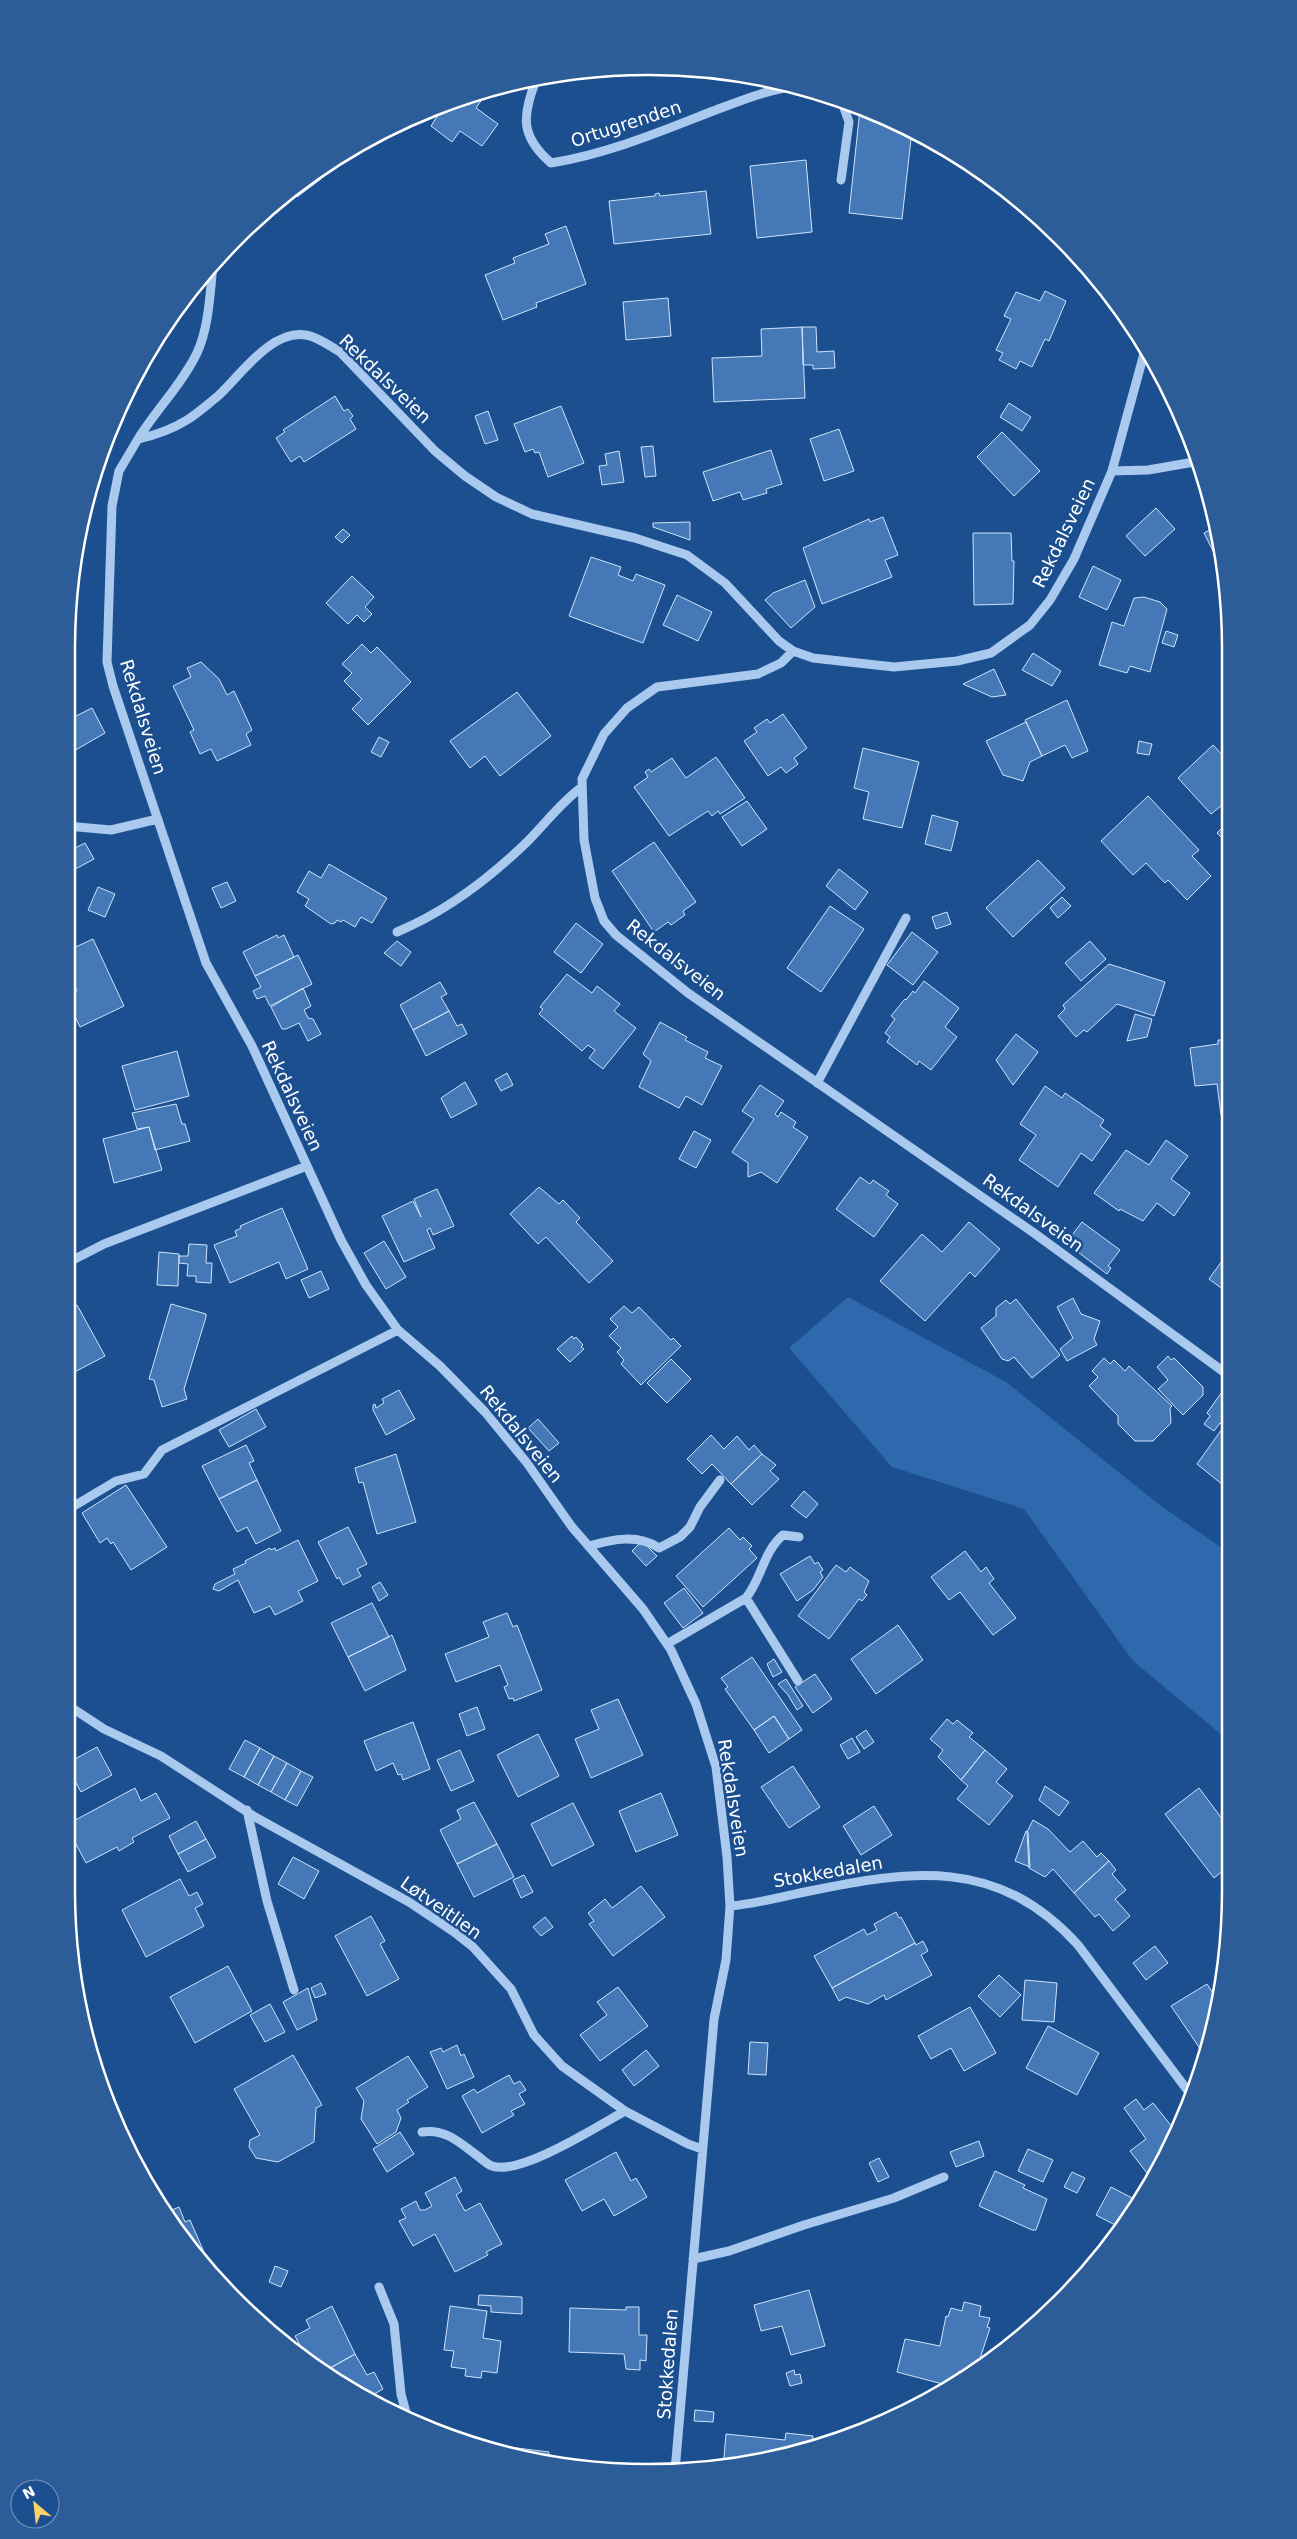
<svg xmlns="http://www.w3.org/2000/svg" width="1297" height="2539" viewBox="0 0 1297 2539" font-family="'DejaVu Sans',sans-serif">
  <rect width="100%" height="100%" fill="#1b4f8f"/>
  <!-- green -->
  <path fill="#2e69ad" d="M848 1297 1006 1382 1161 1506 1228 1552 1229 1741 1133 1661 1024 1509 892 1467 789 1348Z"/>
  <!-- building -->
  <path fill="#4478b7" stroke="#cfe3fa" d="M482 92 485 95 476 108 498 124 482 146 460 131 452 142 431 126 438 115 432 111 461 97Z
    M860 109 912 130 902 219 849 213Z
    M351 149 318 175 321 179 297 197 293 191Z
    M806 160 812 232 757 238 750 166Z
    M706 191 711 234 614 244 609 201 655 196V194L659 193 660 196Z
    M566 226 586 284 536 303 537 307 503 320 485 275 515 263 513 258 549 244 545 234Z
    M1045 291 1066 301 1049 341 1045 339 1032 367 1020 361 1016 369 999 360 1003 353 996 350 1011 319 1004 316 1016 292 1040 301Z
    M668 298 671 336 626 340 623 302Z
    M802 327 805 398 714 402 712 358 762 356 761 329Z
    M802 327H816L817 352 834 351 835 368 813 369V365H803Z
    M335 396 344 411 348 409 353 416 350 419 356 429 304 462 300 456 291 462 276 438 285 432 283 430Z
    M1009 403 1031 417 1022 431 1000 417Z
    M561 406 584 463 548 477 539 452 535 453 533 449 525 452 514 424Z
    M488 411 498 440 485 444 475 416Z
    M839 429 854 471 824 481 810 439Z
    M1002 432 1040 471 1014 496 977 457Z
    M653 446 656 476 645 477 641 447Z
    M771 450 782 484 766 489 767 493 743 500 740 492 713 501 703 472Z
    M619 451 624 482 602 485 599 466 607 465 605 454Z
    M1156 508 1175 529 1145 556 1126 536Z
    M1212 516 1223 561 1219 563 1204 533 1213 528 1208 518Z
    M883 517 898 555 885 560 892 577 822 604 803 548 869 519 870 522Z
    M690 522V540L653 527V523Z
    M343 529 350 535 342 543 335 537Z
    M973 533H1011L1012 561H1014L1013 604 974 605Z
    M591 557 621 567 618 575 633 581 636 574 665 585 643 643 569 616Z
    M1093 566 1121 580 1107 610 1079 597Z
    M352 576 374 597 365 607 372 614 364 622 357 615 348 624 326 603Z
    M805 580 815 607 791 628 765 600 773 593Z
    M677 595 712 612 698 641 663 625Z
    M1144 597 1160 602 1167 609 1150 672 1130 666 1127 673 1099 665 1112 622 1124 626 1134 598Z
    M1166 631 1178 635 1174 647 1162 643Z
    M362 644 371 653 377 647 411 682 368 725 352 709 362 699 344 681 352 673 342 664Z
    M1033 653 1061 671 1052 686 1022 670Z
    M201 662 219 679 227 695 234 691 252 730 246 734 251 745 217 761 211 749 200 754 190 732 194 730 173 686 191 677 187 668Z
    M994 669 1006 695 992 697 963 684Z
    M517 692 551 736 500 776 485 756 470 768 450 741Z
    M1067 700 1088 751 1072 758 1065 745 1042 756 1025 720Z
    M69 706 74 717 92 708 105 733 67 755Z
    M783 714 807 748 794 758 798 764 786 773 781 767 768 776 744 741 757 732 754 728 767 719 770 723Z
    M1026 722 1042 756 1030 762 1023 781 1003 775 986 741Z
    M379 737 389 742 381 757 371 752Z
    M1139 741 1152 744 1149 755 1137 753Z
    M1213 745 1226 759V802L1211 814 1178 778Z
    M863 748 919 762 902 828 863 819 869 792 854 788Z
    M716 757 745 798 720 814 718 811 712 816 708 811 669 836 634 787 648 777 645 772 649 769 651 772 672 758 686 778Z
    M1148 796 1199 850 1192 856 1211 876 1187 900 1168 880 1165 883 1146 863 1133 875 1101 841Z
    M747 801 767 829 742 846 722 817Z
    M932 815 958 822 951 851 925 844Z
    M1226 824 1227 843 1217 833Z
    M654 842 696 902 683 911 685 915 671 925 668 922 654 932 612 871Z
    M85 843 94 859 68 873 67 852Z
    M1038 860 1065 888 1013 937 986 908Z
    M329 864 387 898 372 923 361 917 355 927 343 920 341 922 337 920 335 923 331 924 305 906 309 899 297 892 309 871 321 878Z
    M839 869 868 892 855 910 826 886Z
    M227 882 236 901 221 908 212 888Z
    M98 887 115 894 105 917 88 910Z
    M1062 897 1071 906 1058 918 1050 908Z
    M830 906 864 929 821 992 787 968Z
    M947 912 951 924 936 929 932 917Z
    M576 923 603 944 581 973 554 952Z
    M912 932 938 952 913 985 887 965Z
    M277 935 278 938 284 935 294 957 255 976 243 952Z
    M93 939 124 1006 80 1027 67 1000V995L77 991 67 968V951Z
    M397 941 411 952 401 966 384 953Z
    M1090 941 1106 959 1081 981 1065 963Z
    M298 955 312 984 270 1006 265 996 257 999 253 991 261 987 255 976Z
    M1109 964 1165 982 1154 1016 1117 1004 1087 1032 1084 1030 1076 1037 1058 1016 1065 1009 1063 1005Z
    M567 974 592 993 597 986 620 1004 614 1011 636 1028 603 1069 589 1058 595 1050 588 1045 582 1051 539 1014 543 1009 540 1007Z
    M924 981 959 1008 945 1027 957 1037 931 1070 919 1061 917 1065 887 1042 890 1037 885 1033 895 1019 891 1016 905 999 906 1000 913 991 915 993Z
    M440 982 447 994 441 997 449 1011 413 1030 400 1005Z
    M303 988 311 1006 304 1010 308 1018 313 1019 321 1034 308 1041 299 1023 286 1029H282L271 1007Z
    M449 1011 457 1026 462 1024 467 1034 426 1056 413 1030Z
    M1135 1014 1152 1019 1147 1037 1127 1041Z
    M660 1022 687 1037 685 1040 708 1052 705 1058 722 1066 702 1105 686 1096 679 1108 639 1087 651 1061 643 1054Z
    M1016 1034 1038 1052 1013 1085 996 1060Z
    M1218 1040H1225L1227 1043V1115H1221L1217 1084 1195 1086 1190 1048 1218 1044Z
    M177 1051 189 1096 135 1110 122 1066Z
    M507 1073 513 1085 501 1091 495 1080Z
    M465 1082 477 1104 451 1118 441 1098Z
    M760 1085 784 1101 775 1114 778 1117 781 1112 796 1122 793 1127 808 1137 777 1183 761 1172 748 1177V1163L732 1152 754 1119 742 1111Z
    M1045 1086 1062 1098 1065 1093 1104 1120 1100 1126 1111 1134 1092 1161 1081 1153 1058 1187 1019 1160 1036 1135 1020 1124Z
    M176 1104 182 1124H185L190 1141 155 1150 149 1127 137 1129 132 1113Z
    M149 1127 162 1170 114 1183 103 1139Z
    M694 1131 711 1140 696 1168 679 1159Z
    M1166 1140 1188 1156 1171 1179 1190 1193 1174 1216 1157 1203 1143 1221 1120 1209 1119 1211 1094 1193 1126 1150 1149 1165Z
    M860 1177 870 1184 873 1180 889 1191 886 1195 898 1204 874 1237 836 1209Z
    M539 1187 559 1204 563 1200 580 1218 576 1222 613 1261 589 1283 546 1237 538 1244 510 1214Z
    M437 1189 454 1226 433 1235 430 1228 427 1230 435 1248 404 1262 382 1216 413 1201 421 1217 414 1199Z
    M282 1208 308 1269 286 1279 279 1262 230 1283 214 1245 237 1236 235 1231 241 1228 240 1226Z
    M969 1222 1000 1249 975 1277 970 1272 925 1321 880 1281 922 1234 942 1252Z
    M1082 1222 1120 1250 1108 1266 1111 1268 1107 1274 1066 1243Z
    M384 1241 406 1277 386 1289 364 1253Z
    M189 1244 207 1245 206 1263H212L211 1283 196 1282V1276H187L188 1264 179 1263V1256H188Z
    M1228 1245V1293L1209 1279 1227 1254 1225 1249Z
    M159 1252 179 1254 178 1286 157 1285Z
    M321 1271 329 1289 309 1298 301 1280Z
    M1073 1298 1081 1314 1100 1321 1094 1339 1097 1345 1067 1361 1060 1349 1073 1338 1057 1307Z
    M1016 1299 1060 1355 1032 1378 1014 1357 1008 1361 1002 1359 981 1328 996 1316V1308L1006 1300 1010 1304Z
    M171 1304 206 1314V1317L184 1389 187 1399 162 1407 154 1380 149 1379Z
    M77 1305 105 1356 67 1376V1310Z
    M624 1306 632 1313 639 1307 671 1340 673 1338 681 1346 641 1385 621 1364 624 1360 617 1352 621 1348 609 1336 618 1327 610 1319Z
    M572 1336 574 1339 576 1337 583 1345 581 1347 584 1349 570 1362 557 1349Z
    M1168 1356 1171 1360 1174 1358 1203 1387V1395L1183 1415 1158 1389 1168 1380 1157 1367Z
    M1104 1358 1110 1364 1114 1360 1125 1371 1129 1366 1172 1406 1170 1408 1171 1423 1153 1441H1135L1118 1424V1416L1089 1386 1098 1377 1092 1371Z
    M671 1359 691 1379 667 1403 647 1383Z
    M1224 1389 1228 1392V1429L1220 1423 1214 1431 1204 1424 1210 1416 1207 1413Z
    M399 1390 415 1419 386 1435 373 1410V1405L375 1404 376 1408 384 1403 382 1399Z
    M256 1409 266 1427 229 1447 219 1430Z
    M538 1419 559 1443 549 1451 528 1428Z
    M1222 1429 1228 1433V1489L1197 1464Z
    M711 1435 724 1449 737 1436 749 1450 754 1445 762 1454 731 1484 712 1464 702 1474 687 1459Z
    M246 1445 254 1461 249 1463 257 1480 219 1499 202 1466Z
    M396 1454 416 1522 377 1534 363 1482 359 1483 355 1468Z
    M762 1454 776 1465 770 1471 779 1479 752 1505 731 1484Z
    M257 1480 281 1531 256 1544 247 1527 237 1532 219 1499Z
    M126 1485 167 1547 131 1570 113 1542 111 1544 107 1538 100 1543 82 1513Z
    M804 1491 818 1504 806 1518 791 1506Z
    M348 1527 367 1564 357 1569 361 1576 343 1585 339 1577 337 1579 318 1542Z
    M729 1528 740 1540 743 1537 752 1546 749 1549 757 1558 703 1607 676 1576Z
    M298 1540 318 1581 298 1591 303 1601 275 1615 270 1606 254 1613 238 1580 219 1591 213 1589 215 1584 235 1574 233 1569 246 1563 245 1561 270 1548 271 1550 275 1548 276 1551Z
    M642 1541 657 1556 646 1566 632 1551Z
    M965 1551 981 1572 986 1567 994 1579 989 1583 1016 1618 993 1635 960 1592 949 1600 931 1577Z
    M810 1556 815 1564 818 1562 823 1570 820 1572 823 1577 813 1590 797 1601 780 1574Z
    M836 1565 846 1572 850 1567 869 1581 864 1592 867 1595 862 1601 859 1599 829 1639 798 1616Z
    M380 1582 388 1595 379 1601 372 1587Z
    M684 1588 703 1613 683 1628 664 1603Z
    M372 1603 389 1637 348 1657 331 1623Z
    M507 1613 513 1627 517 1625 542 1690 514 1701 513 1698 509 1699 504 1687 508 1685 500 1665 456 1682 445 1654 489 1637 483 1622Z
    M898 1625 923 1660 876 1694 851 1659Z
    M392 1635 406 1670 365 1691 348 1657Z
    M752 1657 802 1730 789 1739 774 1716 754 1730 725 1689 728 1687 721 1678Z
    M774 1659 782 1672 773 1677 767 1664Z
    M815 1674 832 1699 813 1713 795 1687Z
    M786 1679 803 1706 797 1710 788 1695 778 1684Z
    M618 1699 643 1755 591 1778 575 1739 599 1729 591 1710Z
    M477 1707 485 1729 467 1736 459 1714Z
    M774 1716 789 1739 769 1753 754 1730Z
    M947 1719 953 1724 957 1720 973 1733 969 1737 985 1750 961 1780 938 1757 943 1750 930 1739Z
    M413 1722 430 1769 403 1780 401 1774 398 1775 393 1763 376 1771 364 1741Z
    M866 1730 874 1742 864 1749 856 1737Z
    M538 1734 559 1776 518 1797 497 1755Z
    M852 1738 860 1752 848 1759 840 1745Z
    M245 1740 260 1748 244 1777 229 1769Z
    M97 1747 112 1775 81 1792 66 1764Z
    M260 1748 274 1756 258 1785 244 1777Z
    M460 1750 474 1781 451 1791 437 1760Z
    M985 1750 1007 1769 996 1782 1013 1796 989 1825 957 1799 968 1786 961 1780Z
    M274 1756 287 1763 271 1792 258 1785Z
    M287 1763 301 1771 285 1800 271 1792Z
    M793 1766 820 1807 789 1828 761 1787Z
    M301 1771 313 1777 297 1806 285 1800Z
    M1045 1786 1069 1802 1059 1816 1039 1800Z
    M135 1788 141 1801 156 1793 170 1818 132 1838 134 1842 119 1851 117 1847 86 1863 66 1825Z
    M1199 1788 1229 1828V1866L1214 1878 1165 1814Z
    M661 1793 678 1835 636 1852 619 1811Z
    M474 1802 497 1844 457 1864 440 1830 461 1819 457 1810Z
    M573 1803 594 1845 552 1866 531 1824Z
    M874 1806 892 1835 861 1855 843 1826Z
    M1033 1820 1048 1829 1070 1852 1083 1841 1097 1857 1101 1853 1109 1861 1074 1893 1053 1869 1045 1877 1029 1868 1027 1832Z
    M196 1821 206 1839 178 1854 169 1836Z
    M1026 1831 1028 1832 1030 1867 1015 1861Z
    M206 1839 216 1857 188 1872 178 1854Z
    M497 1844 514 1877 474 1897 457 1864Z
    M293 1857 319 1871 304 1899 278 1884Z
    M1109 1861 1116 1870 1112 1874 1126 1890 1115 1899 1130 1916 1113 1931 1099 1914 1095 1917 1074 1893Z
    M524 1875 533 1892 521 1898 513 1880Z
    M180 1879 189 1896 197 1892 203 1904 195 1908 204 1926 146 1957 122 1910Z
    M641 1886 665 1917 613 1956 589 1924 594 1921 588 1913 605 1899 612 1908Z
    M896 1912 899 1918 901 1917 915 1943 832 1988 814 1956 864 1929 867 1935 877 1930 874 1924Z
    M371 1916 385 1941 380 1944 399 1979 367 1996 335 1936Z
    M545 1917 553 1927 541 1936 533 1927Z
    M923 1941 928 1951 921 1955 932 1975 886 2000 884 1995 868 2004 846 1997 839 2001 832 1988 915 1943 916 1945Z
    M1155 1946 1168 1963 1146 1980 1133 1963Z
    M228 1966 252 2011 195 2043 170 1997Z
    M999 1975 1021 1995 1000 2017 978 1996Z
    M1025 1980 1057 1983 1054 2022 1022 2020Z
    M321 1983 326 1994 315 1998 311 1988Z
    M1207 1984 1218 2001 1211 2041 1205 2056 1171 2006Z
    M618 1987 648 2026 600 2061 580 2035 607 2015 597 2002Z
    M308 1988 317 2020 297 2030 283 2002Z
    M270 2004 285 2032 265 2042 250 2015Z
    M970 2007 996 2053 964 2071 951 2048 931 2059 918 2036Z
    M1048 2026 1099 2053 1077 2095 1026 2068Z
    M750 2042 768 2043 766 2075 748 2074Z
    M457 2045 461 2056 464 2054 474 2077 447 2089 430 2052 441 2048 443 2052Z
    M646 2050 659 2066 634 2086 622 2070Z
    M293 2055 322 2105 316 2108 314 2142 278 2162 256 2158 249 2147 250 2140 260 2135 234 2089Z
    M408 2056 428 2087 407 2100 409 2102 397 2110 401 2118 396 2132 377 2144 361 2119 364 2101 356 2088Z
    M97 2075 116 2104 111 2107 97 2078Z
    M509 2075 514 2084 520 2081 526 2090 519 2094 525 2104 511 2111 514 2115 482 2133 462 2096 474 2089 477 2093Z
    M1136 2099 1144 2110 1153 2103 1177 2133 1156 2173 1150 2177 1130 2151 1146 2139 1124 2108Z
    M400 2132 414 2154 387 2172 373 2149Z
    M979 2141 984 2156 956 2167 950 2152Z
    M1028 2149 1053 2160 1043 2182 1018 2171Z
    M616 2152 631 2181 636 2178 647 2197 614 2216 604 2199 582 2211 565 2180Z
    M879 2158 889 2177 878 2182 869 2163Z
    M995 2171 1025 2185 1023 2188 1047 2199 1036 2230H1032L979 2206Z
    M1072 2172 1085 2178 1077 2193 1064 2187Z
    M455 2177 462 2191 456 2195 465 2211 480 2203 502 2244 486 2252 488 2255 455 2272 435 2234 413 2246 399 2221 406 2218 401 2209 416 2201 420 2210H425L432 2206 425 2193Z
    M1111 2187 1132 2198 1117 2226 1096 2215Z
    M179 2207 185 2222 190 2220 213 2273 187 2245 165 2213Z
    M275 2266 288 2271 281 2287 269 2282Z
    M809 2290 825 2346 791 2355 782 2326 761 2331 754 2305Z
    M479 2295 522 2297V2314L491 2312V2306L478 2305Z
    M964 2302 981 2306 979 2316 990 2318 987 2327 990 2328 977 2368 969 2374 959 2371 956 2382 950 2386 897 2372 905 2339 940 2346 946 2316 948 2317 951 2308 962 2311Z
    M332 2306 355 2354 325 2371 308 2360 295 2336 310 2328 306 2320Z
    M450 2306 487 2311 483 2338 501 2341 497 2373 482 2371 481 2378 465 2376 466 2369 451 2367 454 2351 444 2350Z
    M626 2307H639V2335H647L646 2361 640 2360V2370L626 2369 624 2354 569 2352 570 2308 626 2310Z
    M355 2354 367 2375 374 2372 383 2389 366 2399 325 2371Z
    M794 2370 795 2375 800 2374 802 2383 790 2386 786 2373Z
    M695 2410 714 2412 713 2422 694 2421Z
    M786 2433 813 2436 812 2443 825 2444 723 2468 726 2434 785 2440Z
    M493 2445 549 2452 548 2463 535 2462 493 2449Z"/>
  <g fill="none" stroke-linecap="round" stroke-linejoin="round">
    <!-- minor -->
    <path stroke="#a9c9ee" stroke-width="9" d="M536 80C522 116 520 136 551 163 606 154 657 133 708 113 738 102 767 89 799 86
      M841 180 849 122 842 102
      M138 439C156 410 182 384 197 353 209 327 210 293 213 265
      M1112 471 1148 470 1200 461
      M793 651 781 663 758 674 657 687 627 708 604 734 582 779 584 840 595 898 604 921 616 935 688 993 1034 1233 1228 1375
      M67 826 111 830 158 819
      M397 932C445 912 491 877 528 841 546 823 561 802 582 787
      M817 1083 906 918
      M67 1263 104 1244 307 1166
      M74 1506 116 1481 144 1474 162 1450 398 1330
      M589 1546C613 1539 638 1534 659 1548L680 1537 690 1527 700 1507 720 1480
      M746 1598 798 1681
      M667 1644 746 1598C762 1578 763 1552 783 1535L799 1537
      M66 1704 104 1729 161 1756 255 1817 409 1902 454 1932 473 1947 511 1989 534 2035 562 2066 625 2111 688 2144 702 2149
      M247 1810 267 1901 294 1990
      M730 1906C755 1904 780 1897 805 1892 911 1870 997 1856 1078 1945L1191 2095
      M422 2132C446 2128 461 2144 479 2157 483 2160 488 2165 492 2166 520 2176 598 2126 625 2111
      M693 2259 729 2251 804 2225 894 2198 944 2177
      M379 2287 394 2324 401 2394 408 2420
      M675 2471 714 2019 726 1960 730 1906 727 1857 716 1767 696 1704 671 1650 643 1609 572 1527 527 1463 485 1412 440 1366 398 1330 366 1285 341 1240 252 1046 206 963 113 686 107 662 112 506 119 471 138 439C156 435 171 430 187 420 198 413 208 404 218 396 240 376 271 329 306 335 318 337 330 346 340 352L435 451 465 476 496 497 532 514 635 538 687 555 725 583 779 641 793 651 813 658 894 667 957 661 991 653 1030 625 1050 600 1074 559 1112 471 1145 350"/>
  </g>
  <g text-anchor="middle" stroke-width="5" stroke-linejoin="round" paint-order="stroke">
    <!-- street labels -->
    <g font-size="18" fill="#fff" stroke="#1b4f8f">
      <text transform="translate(626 124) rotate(-18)" y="6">Ortugrenden</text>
      <text transform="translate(385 379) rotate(44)" y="6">Rekdalsveien</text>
      <text transform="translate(1064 533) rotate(-64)" y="6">Rekdalsveien</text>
      <text transform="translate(143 717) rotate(73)" y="6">Rekdalsveien</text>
      <text transform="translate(676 960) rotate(38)" y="6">Rekdalsveien</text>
      <text transform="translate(292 1096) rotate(65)" y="6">Rekdalsveien</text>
      <text transform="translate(1033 1213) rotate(36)" y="6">Rekdalsveien</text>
      <text transform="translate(521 1434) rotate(51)" y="6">Rekdalsveien</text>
      <text transform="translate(733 1798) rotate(81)" y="6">Rekdalsveien</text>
      <text transform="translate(828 1872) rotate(-10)" y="6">Stokkedalen</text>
      <text transform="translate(441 1908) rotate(35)" y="6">Løtveitlien</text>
      <text transform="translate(668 2364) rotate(-86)" y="6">Stokkedalen</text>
    </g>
  </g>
  <!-- crop -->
  <path d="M0 0H1297V2539H0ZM648 75H649A573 573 0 0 1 1222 648V1891A573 573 0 0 1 649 2464H648A573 573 0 0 1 75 1891V648A573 573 0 0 1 648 75Z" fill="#2d5d98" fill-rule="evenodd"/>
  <path fill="none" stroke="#fff" stroke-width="2.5" d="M648 75H649A573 573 0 0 1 1222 648V1891A573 573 0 0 1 649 2464H648A573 573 0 0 1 75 1891V648A573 573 0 0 1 648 75Z"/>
  <!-- north arrow -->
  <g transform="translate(35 2504) rotate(332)"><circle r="24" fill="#1b4f8f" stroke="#7695bc"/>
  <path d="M0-4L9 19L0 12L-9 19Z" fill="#ffd166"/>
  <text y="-8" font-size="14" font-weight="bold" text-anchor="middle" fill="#ffffff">N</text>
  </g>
</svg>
